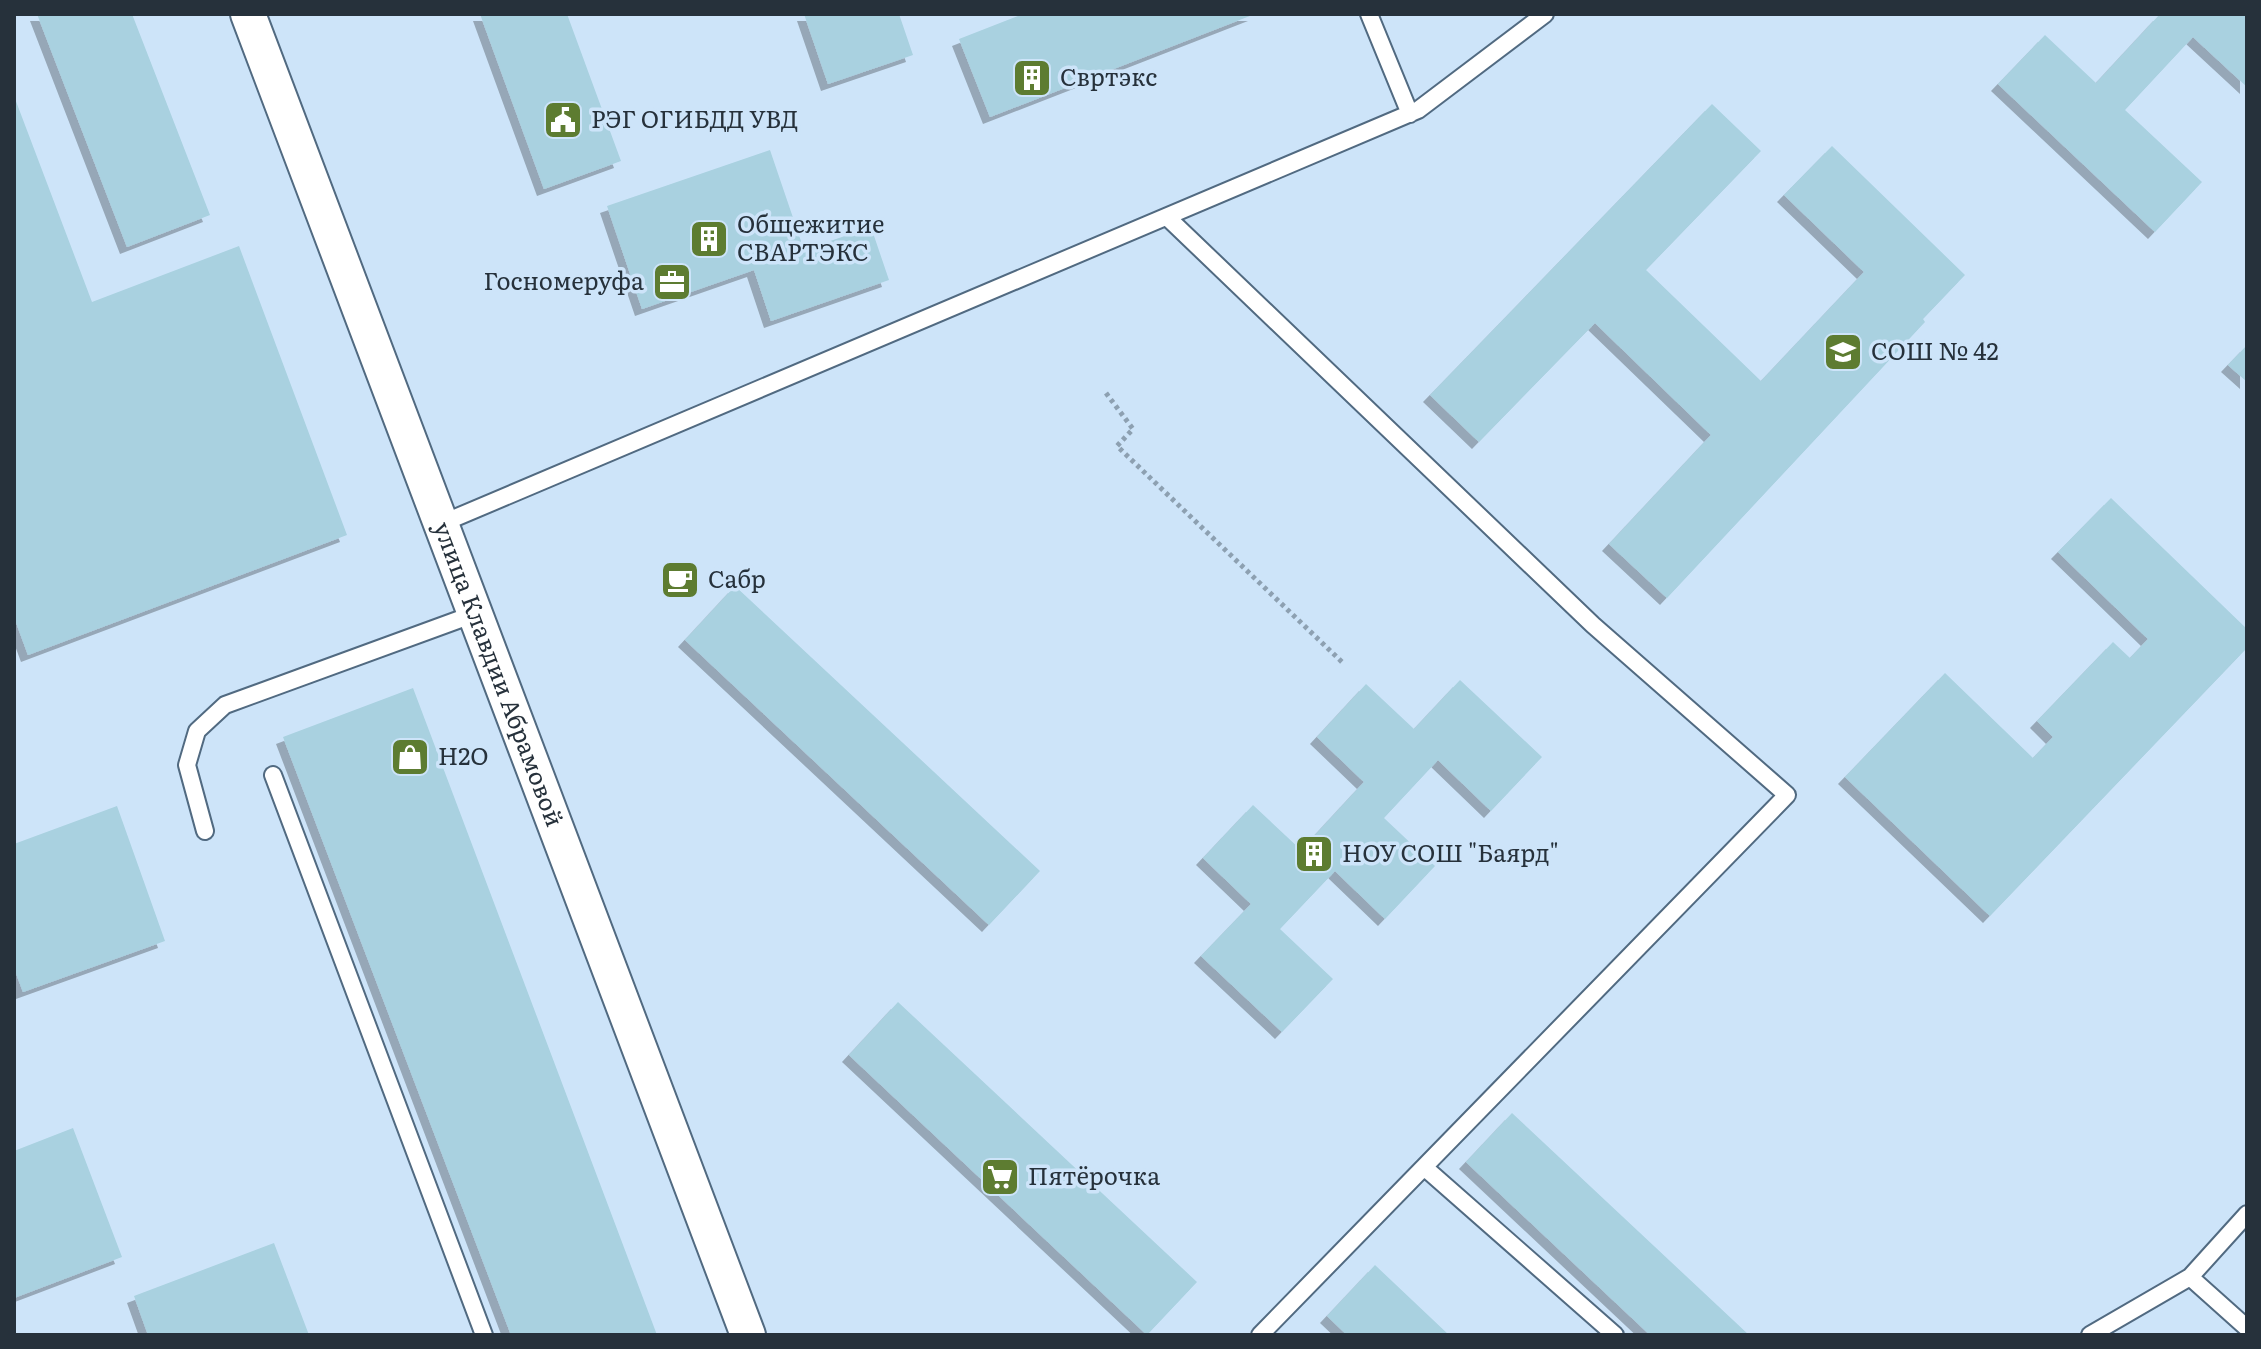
<svg xmlns="http://www.w3.org/2000/svg" width="2261" height="1349" viewBox="0 0 2261 1349" font-family="Literata,serif">
  <defs>
    <filter id="shadow"><feDropShadow dx="-7" dy="7" stdDeviation="0" flood-color="#0004"/></filter>
  </defs>
  <rect width="100%" height="100%" fill="#cde4f9"/>
  <!-- building -->
  <path fill="#a9d1e0" filter="url(#shadow)" d="M37 14H132L210 215 127 247Z
    M480 14H567L621 161 544 189Z
    M804 14H899L913 55 828 84Z
    M1023 14H1255L990 117 959 39Z
    M2160 14H2247V87L2193 37 2125 110 2202 182 2155 232 1998 84 2045 35 2096 83Z
    M14 96 92 302 239 246 347 535 28 655 14 617Z
    M1712 104 1761 151 1646 270 1761 381 1864 272 1784 195 1832 146 1965 275 1923 319 1925 322 1667 598 1609 544 1711 435 1595 323 1479 442 1430 395Z
    M770 150 804 250 871 227 889 280 771 321 754 270 642 309 607 206Z
    M2247 345V382L2228 365Z
    M2111 498 2247 629V648L1990 916 1845 777 1945 673 2033 758 2053 737 2037 721 2113 642 2130 658 2148 639 2058 552Z
    M735 586 1040 871 989 925 685 640Z
    M1460 680 1542 757 1491 811 1438 760 1384 818 1435 866 1385 919 1335 871 1280 929 1333 979 1282 1032 1201 956 1251 904 1203 858 1253 805 1301 850 1364 782 1317 737 1366 684 1414 729Z
    M413 688 657 1335H511L283 737Z
    M117 806 165 941 23 992 14 968V844Z
    M898 1002 1197 1282 1147 1335 849 1055Z
    M1512 1113 1749 1335H1650L1466 1162Z
    M73 1128 122 1257 14 1298V1151Z
    M274 1243 309 1335H148L134 1296Z
    M1375 1265 1449 1335H1347L1327 1316Z"/>
  <g fill="none" stroke-linecap="round" stroke-linejoin="round">
    <!-- service casing -->
    <g stroke="#516a81" stroke-width="20">
      <path id="service" d="M1369 14 1410 114
        M1167 217 1593 625 1787 795 1260 1335
        M443 523 1418 110 1545 14
        M273 775 484 1335
        M205 831 187 765 197 731 225 705 477 613
        M1424 1167 1615 1335
        M2190 1277 2247 1328
        M2090 1335 2190 1277 2247 1214"/>
    </g>
    <!-- minor casing -->
    <g stroke="#516a81" stroke-width="38">
      <g id="minor">
        <path id="s1" d="M248 14 748 1335"/>
      </g>
    </g>
    <!-- path -->
    <path stroke="#8da0b1" stroke-width="5" stroke-dasharray="4 4" stroke-linecap="butt" d="M1106 393 1133 429 1117 446 1342 662"/>
    <!-- service -->
    <use href="#service" stroke="#fff" stroke-width="16"/>
    <!-- minor -->
    <use href="#minor" stroke="#fff" stroke-width="34"/>
  </g>
  <!-- icons -->
  <defs>
    <g id="building-square" transform="scale(2)"><rect x="-9" y="-9" width="18" height="18" rx="4" fill="#5d7c31" stroke="#cde4f9"/><path d="M-4-6H4V6H1V3H-1V6H-4ZM-2.5-4.3h1.7v1.8h-1.7ZM.8-4.3h1.7v1.8H.8ZM-2.5-1h1.7V.8h-1.7ZM.8-1h1.7V.8H.8Z" fill="#fff"/></g>
    <g id="civic-square" transform="scale(2)"><rect x="-9" y="-9" width="18" height="18" rx="4" fill="#5d7c31" stroke="#cde4f9"/><path d="M-.6-6.5H3V-4.5H.6V-3L4-1V1h2V6H-6V1h2V-1L-.6-3ZM-1.2 2.5V6h2.4V2.5Z" fill="#fff"/></g>
    <g id="office-square" transform="scale(2)"><rect x="-9" y="-9" width="18" height="18" rx="4" fill="#5d7c31" stroke="#cde4f9"/><path d="M-6-3h4V-5.5h4V-3h4V5H-6ZM-1-4.5V-3h2v-1.5ZM-6 0V1H6V0Z" fill="#fff"/></g>
    <g id="school-square" transform="scale(2)"><rect x="-9" y="-9" width="18" height="18" rx="4" fill="#5d7c31" stroke="#cde4f9"/><path d="M0-5L7-2L0 1L-7-2ZM-4 1L0 2.5L4 1V4Q0 6-4 4Z" fill="#fff"/></g>
    <g id="cafe-square" transform="scale(2)"><rect x="-9" y="-9" width="18" height="18" rx="4" fill="#5d7c31" stroke="#cde4f9"/><path d="M-5.5-4.5H6V0H3Q3 3.5 0 3.5H-2.5Q-5.5 3.5-5.5 0ZM3-3.2v2h1.7v-2ZM-6 4.5H4V6H-6Z" fill="#fff"/></g>
    <g id="shop-square" transform="scale(2)"><rect x="-9" y="-9" width="18" height="18" rx="4" fill="#5d7c31" stroke="#cde4f9"/><path d="M-5-2.5h2.3a2.7 3.5 0 0 1 5.4 0H5L5.5 6h-11ZM-1.5-2.5h3a1.5 2.3 0 0 0-3 0Z" fill="#fff"/></g>
    <g id="supermarket-square" transform="scale(2)"><rect x="-9" y="-9" width="18" height="18" rx="4" fill="#5d7c31" stroke="#cde4f9"/><path d="M-6-5.5h2.5l.6 2H6L4.5 2H-2.5L-4.4-4H-6ZM-1.5 3.2a1.3 1.3 0 1 0 .1 0ZM3 3.2a1.3 1.3 0 1 0 .1 0Z" fill="#fff"/></g>
  </defs>
  <g fill-rule="evenodd">
    <use href="#building-square" x="1032" y="78"/>
    <use href="#civic-square" x="563" y="120"/>
    <use href="#building-square" x="709" y="239"/>
    <use href="#office-square" x="672" y="282"/>
    <use href="#school-square" x="1843" y="352"/>
    <use href="#cafe-square" x="680" y="580"/>
    <use href="#shop-square" x="410" y="757"/>
    <use href="#building-square" x="1314" y="854"/>
    <use href="#supermarket-square" x="1000" y="1177"/>
  </g>
  <g text-anchor="middle" stroke-width="7" stroke-linejoin="round" paint-order="stroke">
    <!-- poi labels -->
    <g font-size="24" fill="#26313b" stroke="#cde4f9" text-anchor="start">
      <text x="1060" y="86">Свртэкс</text>
      <text x="591" y="128">РЭГ ОГИБДД УВД</text>
      <text x="737" y="233">Общежитие<tspan x="737" dy="28">СВАРТЭКС</tspan></text>
      <text x="644" y="290" text-anchor="end">Госномеруфа</text>
      <text x="1871" y="360">СОШ № 42</text>
      <text x="708" y="588">Сабр</text>
      <text x="438" y="765">H2O</text>
      <text x="1342" y="862">НОУ СОШ "Баярд"</text>
      <text x="1028" y="1185">Пятёрочка</text>
    </g>
    <!-- street labels -->
    <g font-size="24" fill="#26313b" stroke="#cde4f9">
      <text dy="8" stroke="none"><textPath href="#s1" startOffset="706">улица Клавдии Абрамовой</textPath></text>
    </g>
  </g>
  <!-- border -->
  <rect width="2261" height="1349" fill="none" stroke="#26313b" stroke-width="32"/>
</svg>
